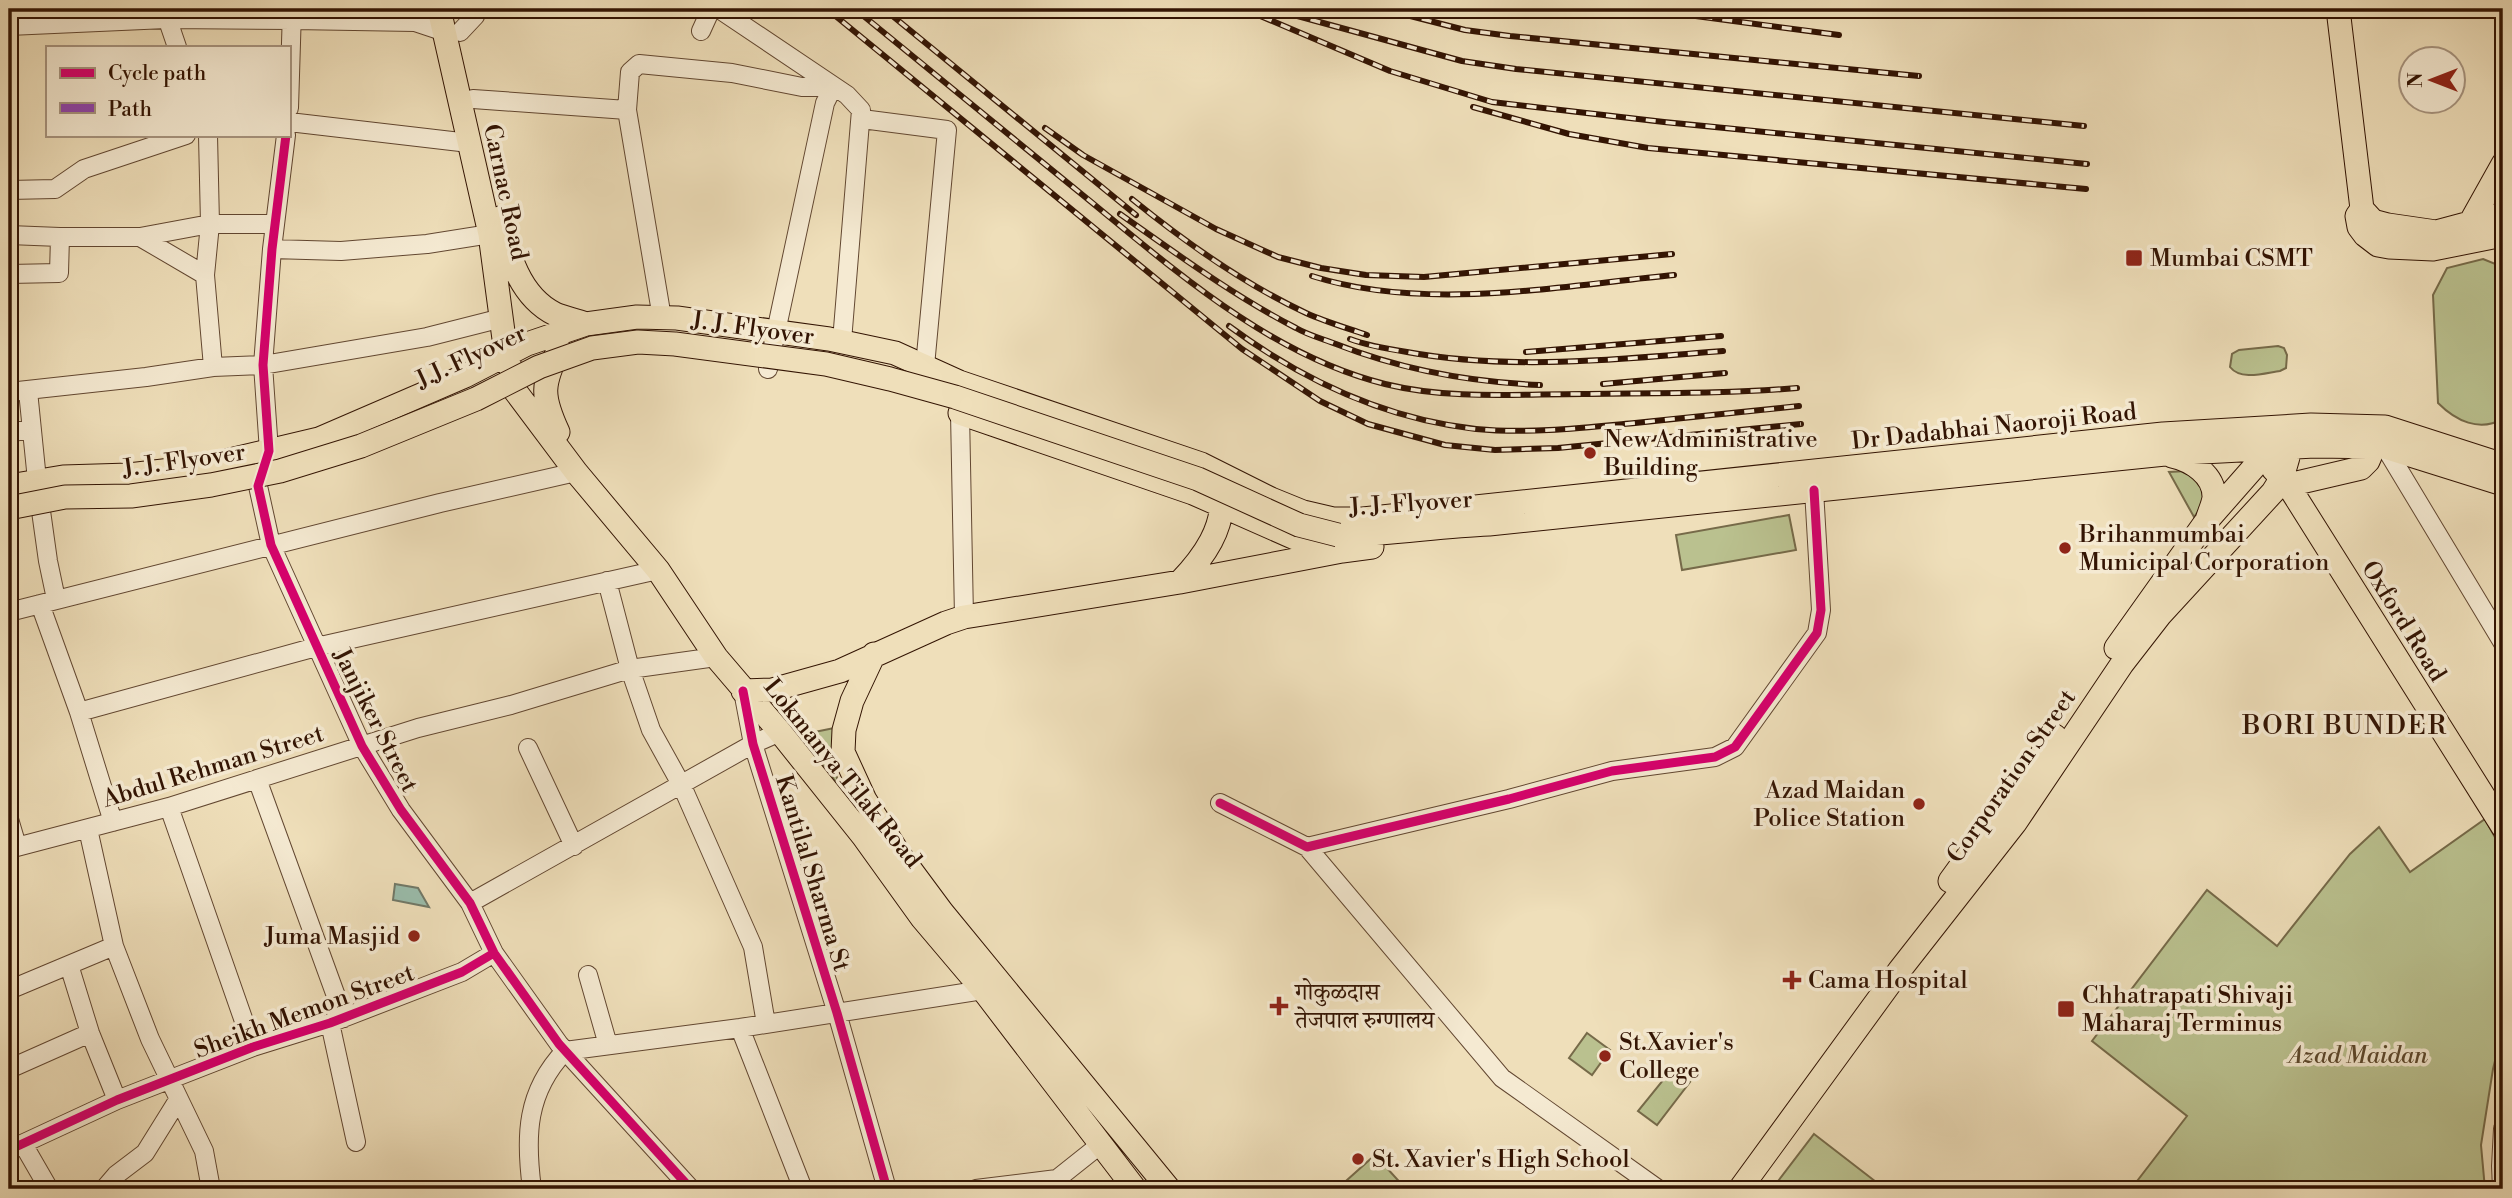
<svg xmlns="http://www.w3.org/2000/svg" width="2512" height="1198" viewBox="0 0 2512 1198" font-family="'Libre Bodoni','Noto Serif Devanagari',serif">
  <rect width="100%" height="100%" fill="#efdfba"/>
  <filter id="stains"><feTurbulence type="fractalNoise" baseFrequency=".00286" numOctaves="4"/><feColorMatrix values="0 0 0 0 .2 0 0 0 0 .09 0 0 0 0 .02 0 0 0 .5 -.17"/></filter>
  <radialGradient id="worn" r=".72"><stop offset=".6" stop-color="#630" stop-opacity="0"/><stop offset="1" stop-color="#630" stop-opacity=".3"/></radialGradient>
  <!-- green -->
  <path fill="#bac18f" stroke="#766a49" stroke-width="2" d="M2483 259 2498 265 2503 270V419C2479 432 2456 421 2438 403L2433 295 2447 268Z
    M2278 346 2284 348 2287 355 2286 368 2280 371C2265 373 2241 381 2230 367L2232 354 2239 350Z
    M2187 471 2203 483V505L2194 517 2169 472Z
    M1789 515 1796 550 1682 570 1676 535Z
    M839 727 833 762 839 786 800 735Z
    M2485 819 2503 852V1029L2493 1069 2481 1145 2485 1189H2131L2187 1116 2092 1041 2207 890 2277 946 2350 854 2379 827 2410 872Z
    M1587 1033 1610 1050 1592 1075 1569 1058Z
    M1672 1069 1690 1082 1657 1125 1638 1111Z
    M1814 1134 1880 1185 1885 1189H1772Z
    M1375 1155 1406 1189H1337Z"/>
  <!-- water -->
  <path fill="#9abdac" stroke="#717968" stroke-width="2" d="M395 884 418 888 429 907 393 900Z"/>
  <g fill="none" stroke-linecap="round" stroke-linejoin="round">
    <!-- minor casing -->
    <g stroke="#624731" stroke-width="20">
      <path id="minor" d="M164 9 177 47
        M719 9 847 95 861 110 842 341
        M9 26 166 19 293 20 415 22 445 32
        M701 31 711 9
        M460 32 475 16 478 9
        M473 99 627 110
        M289 108 292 10
        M862 119 947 130 925 366
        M289 122 469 143
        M208 135 210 224 205 275 213 367
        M286 135 272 249 263 365 269 451 258 486 271 545 362 746 401 810 470 903 494 953 559 1044 691 1189
        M9 190 55 189 84 169 186 135
        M9 235 60 237
        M140 237 210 224H275
        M272 249 341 251 427 244 490 234
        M9 274 59 273 60 237H140L205 275
        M662 318 627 110 630 72 639 64 732 73 802 87H833
        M768 369 825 103 833 87
        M28 391 37 480
        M9 392 146 377 213 367 263 365 427 337 502 318
        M960 413 964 617
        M9 432 31 430
        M2385 447 2503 643
        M41 511 48 561 56 599
        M607 581 630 669 651 730 682 786 753 947 766 1024
        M40 604 79 712 113 822
        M9 612 440 503 576 472
        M743 691 753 744 837 1013 887 1189
        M79 712 316 647 658 570
        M528 748 574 846
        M257 779 344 1018
        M1220 803 1307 847 1509 799 1612 771 1715 757 1735 747 1817 633 1821 610 1814 490
        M169 807 253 1047
        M9 819 17 846
        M88 829 114 946 150 1039 204 1151 211 1189
        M1307 847 1502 1078 1658 1189
        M9 849 169 807 418 728 511 705 630 669 716 657
        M470 903 753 744 780 732
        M69 965 90 1033 117 1100
        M588 975 608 1045
        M9 990 114 946
        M330 1023 356 1142
        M740 1028 803 1189
        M9 1069 90 1033
        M23 1144 49 1189
        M9 1150 117 1100 253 1047 330 1023 462 972 494 953
        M104 1189 116 1175 145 1153 178 1100
        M532 1189C525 1136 526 1092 565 1051L740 1028 983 990
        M976 1189 1057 1179 1101 1144
        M2502 1189 2501 1166 2503 1129"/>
    </g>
    <!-- major casing -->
    <g stroke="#331403" stroke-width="25">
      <path id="major" d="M439 9 490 234 506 354 510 367
        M2338 9 2362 209
        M2362 209 2357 216 2359 227 2365 235 2378 245 2389 247 2433 249 2503 235
        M2362 209 2373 221 2388 225 2436 232 2503 214
        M500 218C508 254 519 296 555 314 564 318 576 320 586 324
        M2470 223 2503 164
        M513 388 576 472 658 570 716 657 780 732 863 836 922 918 983 990 1135 1189
        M960 413 1193 493 1295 538 1332 549
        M558 432C541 395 542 385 559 349
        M2172 456C2191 460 2215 475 2214 498 2213 505 2209 513 2207 520
        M2273 469 2288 485 2503 827
        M2288 485 2361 468 2368 461 2374 447
        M9 486 63 477 129 475 205 466 319 439 465 376 527 344 586 324 637 317 677 318 829 339 895 353 959 382 1201 464 1271 499 1303 512 1333 519H1363L2163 434 2311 425 2385 427 2503 465
        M1344 535C1392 534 1440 526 1489 524L2165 454 2315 446 2385 447 2503 484
        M1180 582C1203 558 1226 527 1221 492
        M2116 648 2205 523 2270 449V441
        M874 654 852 701 844 730 843 752 865 800 899 854 942 912 1169 1189
        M743 691 772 690 840 671 946 623 964 617 1180 582 1342 551 1372 547
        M1950 881 2055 736
        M1740 1189 1899 971 2015 823 2122 664 2160 615 2273 492C2283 477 2291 455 2290 436"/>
    </g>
    <!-- minor -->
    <use href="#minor" stroke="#f5ead2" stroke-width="18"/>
    <!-- major -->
    <use href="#major" stroke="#efdfba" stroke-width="23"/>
    <!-- rail casing -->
    <g stroke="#331403" stroke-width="6">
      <path id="rail" d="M827 9 1242 349 1320 401 1368 424 1445 445 1495 450 1558 448 1801 424
        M855 9C930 70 1004 131 1079 192 1171 267 1268 355 1385 384 1450 400 1517 394 1583 394 1654 393 1726 394 1797 388
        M884 9 1136 215
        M1244 9 1390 71 1492 102 1664 122 2087 164
        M1272 9 1462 61 1516 69 2084 126
        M1383 9 1465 30 1510 36 1919 76
        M1643 9 1839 35
        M1473 107 1569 134 1648 148 2086 189
        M1045 128 1083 155 1216 229 1278 257 1321 268 1366 275 1424 277 1672 254
        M1132 199C1185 242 1244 284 1306 313 1326 322 1347 328 1367 335
        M1120 214C1177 254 1234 296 1296 328 1308 335 1323 339 1336 344 1402 370 1470 382 1540 385
        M1312 276C1425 312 1558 286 1674 275
        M1229 326C1302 380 1385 419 1476 429 1529 434 1582 428 1635 423 1690 417 1744 412 1799 406
        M1350 339C1369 346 1388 349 1407 352 1511 371 1619 359 1723 351
        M1526 352 1721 336
        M1603 384 1725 373"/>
    </g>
    <!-- rail -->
    <use href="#rail" stroke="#f5ead2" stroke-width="3.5" stroke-dasharray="10" stroke-linecap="butt"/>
    <!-- major-bridge casing -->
    <g stroke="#331403" stroke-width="25" stroke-linecap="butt">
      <path id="major-bridge" d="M9 508 65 497 131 496 211 485 280 471 361 446 476 399 539 367 592 348 638 342 675 344 826 364 890 379 955 397 1198 479 1299 525 1338 535"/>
    </g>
    <!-- major-bridge -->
    <use href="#major-bridge" stroke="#efdfba" stroke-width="23"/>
    <!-- quiet -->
    <path stroke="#8e44ad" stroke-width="7" stroke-dasharray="14 7" stroke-linecap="butt" d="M2502 1189 2501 1166 2503 1129"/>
    <!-- cycleway casing -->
    <g stroke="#f5ead2" stroke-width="13">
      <path id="cycleway" d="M286 135 272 249 263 365 269 451 258 486 271 545 362 746 401 810 470 903 494 953 559 1044 691 1189
        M743 691 753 744 837 1013 887 1189
        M1220 803 1307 847 1509 799 1612 771 1715 757 1735 747 1817 633 1821 610 1814 490
        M9 1150 117 1100 253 1047 330 1023 462 972 494 953"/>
    </g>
    <!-- cycleway -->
    <use href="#cycleway" stroke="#d6006c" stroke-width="9"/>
  </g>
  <!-- markers -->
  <g fill="#8f2418" stroke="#f5ead2" stroke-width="2.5">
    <rect x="2125" y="249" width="18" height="18" rx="3.5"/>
    <circle cx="1590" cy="453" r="7"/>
    <circle cx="2065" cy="548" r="7"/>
    <circle cx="1919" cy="804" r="7"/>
    <circle cx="414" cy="936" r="7"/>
    <path d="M1788.5 969.5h7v7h7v7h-7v7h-7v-7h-7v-7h7z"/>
    <path d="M1275.5 995.5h7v7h7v7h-7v7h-7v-7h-7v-7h7z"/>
    <rect x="2057" y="1000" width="18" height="18" rx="3.5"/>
    <circle cx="1605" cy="1056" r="7"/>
    <circle cx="1358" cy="1159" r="7"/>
  </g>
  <g text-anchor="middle" stroke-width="7" stroke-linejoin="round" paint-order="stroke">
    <!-- street labels -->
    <g font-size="24" fill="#331403" stroke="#f5ead2">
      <text transform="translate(506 192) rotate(78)" y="8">Carnac Road</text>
      <text transform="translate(753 328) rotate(8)" y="8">J. J. Flyover</text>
      <text transform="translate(471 356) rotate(-25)" y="8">J.J. Flyover</text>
      <text transform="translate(1994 426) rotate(-6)" y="8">Dr Dadabhai Naoroji Road</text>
      <text transform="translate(184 460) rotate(-8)" y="8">J. J. Flyover</text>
      <text transform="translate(1411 503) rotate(-4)" y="8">J. J. Flyover</text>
      <text transform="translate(2404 621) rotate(58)" y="8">Oxford Road</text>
      <text transform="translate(376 720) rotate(63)" y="8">Janjiker Street</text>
      <text transform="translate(213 766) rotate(-17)" y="8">Abdul Rehman Street</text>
      <text transform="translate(843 773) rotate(51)" y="8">Lokmanya Tilak Road</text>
      <text transform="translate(2011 776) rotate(-55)" y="8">Corporation Street</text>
      <text transform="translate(813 873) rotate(73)" y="8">Kantilal Sharma St</text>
      <text transform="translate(304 1011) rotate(-20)" y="8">Sheikh Memon Street</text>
    </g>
    <!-- poi labels -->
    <g font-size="24" fill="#331403" stroke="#f5ead2" text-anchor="start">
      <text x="2150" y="266">Mumbai CSMT</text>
      <text x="1604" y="447">New Administrative<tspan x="1604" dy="28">Building</tspan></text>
      <text x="2079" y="542">Brihanmumbai<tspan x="2079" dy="28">Municipal Corporation</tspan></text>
      <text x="1905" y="798" text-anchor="end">Azad Maidan<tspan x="1905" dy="28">Police Station</tspan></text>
      <text x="400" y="944" text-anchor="end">Juma Masjid</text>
      <text x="1808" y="988">Cama Hospital</text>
      <text x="1295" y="1000">गोकुळदास<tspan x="1295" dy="28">तेजपाल रुग्णालय</tspan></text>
      <text x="2082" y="1003">Chhatrapati Shivaji<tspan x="2082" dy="28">Maharaj Terminus</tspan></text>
      <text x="1619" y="1050">St.Xavier's<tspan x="1619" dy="28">College</tspan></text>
      <text x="1372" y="1167">St. Xavier's High School</text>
    </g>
    <!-- park labels -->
    <g font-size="24" font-style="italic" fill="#5c482d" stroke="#f5ead2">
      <text x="2358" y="1063">Azad Maidan</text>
    </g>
    <!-- neighbourhood labels -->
    <g font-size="26" letter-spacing="2" fill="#331403" stroke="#f5ead2">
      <text x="2345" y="734">BORI BUNDER</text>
    </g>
  </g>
  <!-- margin -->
  <rect width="2512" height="1198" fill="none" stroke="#efdfba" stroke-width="35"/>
  <rect x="10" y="10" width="2491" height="1177" fill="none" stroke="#331403" stroke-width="3.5"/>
  <rect x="18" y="18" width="2477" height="1163" fill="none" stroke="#331403" stroke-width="2"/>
  <!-- legend -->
  <rect x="46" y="46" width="245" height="91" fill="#f5ead2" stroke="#a7947f" stroke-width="2"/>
  <rect x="60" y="68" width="35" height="10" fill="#d6006c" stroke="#a7947f" stroke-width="2"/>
  <text x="108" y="80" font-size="21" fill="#331403">Cycle path</text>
  <rect x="60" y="103" width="35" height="10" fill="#8e44ad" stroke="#a7947f" stroke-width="2"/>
  <text x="108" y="116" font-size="21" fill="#331403">Path</text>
  <!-- north arrow -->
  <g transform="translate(2432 80) rotate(270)"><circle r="33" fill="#f5ead2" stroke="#a7947f" stroke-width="2"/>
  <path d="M0-5L12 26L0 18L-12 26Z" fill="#8f2418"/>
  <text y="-10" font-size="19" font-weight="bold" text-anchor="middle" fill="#331403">N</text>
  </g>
  <rect width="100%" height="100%" filter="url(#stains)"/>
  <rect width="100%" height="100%" fill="url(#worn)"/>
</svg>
